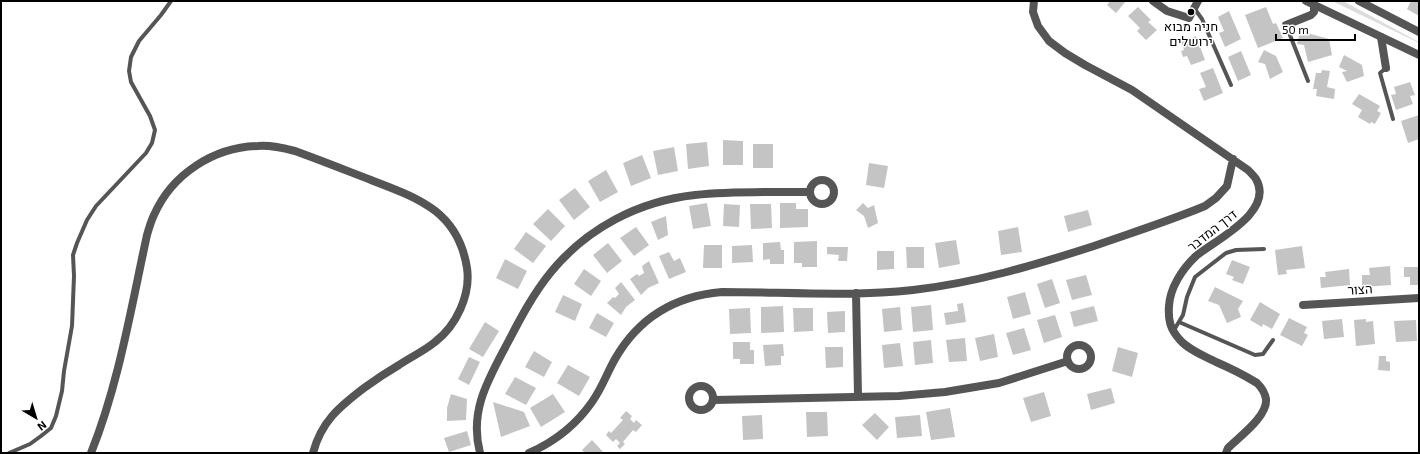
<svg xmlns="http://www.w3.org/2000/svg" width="1420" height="454" viewBox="0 0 1420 454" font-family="'Exo 2',Heebo,sans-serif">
  <rect width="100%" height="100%" fill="#fff"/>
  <!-- green -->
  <path fill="#dcdcdc" d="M1332 1H1343L1419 42V43Z"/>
  <!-- building -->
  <path fill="#c4c4c4" d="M1110 1H1126L1116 13 1107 5Z
    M1411 1H1419V16L1407 9Z
    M1138 7 1151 20 1148 22 1157 30 1146 40 1137 31 1140 28 1128 16Z
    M1266 7 1273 24 1276 23 1283 38 1258 48 1245 15Z
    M1229 11 1241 39 1225 47 1219 33 1224 31 1218 17Z
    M1300 31 1329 39 1332 55 1308 62 1304 45 1297 44Z
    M1196 36 1205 60 1191 65 1187 56 1183 57 1181 51 1184 50 1181 42Z
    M1264 50 1276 56 1283 72 1270 79 1265 64 1258 62Z
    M1241 51 1251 75 1238 81 1228 57Z
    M1344 55 1362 65 1364 76 1347 82 1342 72 1347 71 1339 67Z
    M1213 68 1223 93 1204 101 1199 89 1206 87 1200 73Z
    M1322 70 1330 71 1327 87 1335 89 1334 99 1316 96 1317 89H1313L1316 73H1321Z
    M1410 82 1415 95 1410 96 1413 104 1396 110 1391 95 1396 94 1394 87Z
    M1359 94 1380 106 1377 111 1381 113 1375 124 1371 122 1370 124 1358 117 1362 110 1352 104Z
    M1419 115V139L1408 143 1401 121Z
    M723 140 743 141V165H723Z
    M707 142 709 166 688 169 686 144Z
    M753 144H773V168H753Z
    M674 147 678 171 658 175 653 151Z
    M642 155 651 178 631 186 623 163Z
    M869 163 888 166 884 188 866 185Z
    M606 170 618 192 600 202 588 181Z
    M575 188 590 207 574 220 559 200Z
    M707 203 711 226 693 229 689 206Z
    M780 203H796V209H808V227L780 228Z
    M863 203 868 208 874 205 878 223 868 228 864 216 856 210Z
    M724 204 740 205 739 227 723 226Z
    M750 204H771L772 228 751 229Z
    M548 209 565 226 551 241 533 224Z
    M1088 210 1092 225 1068 232 1064 216Z
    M666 216 668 235 658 240 651 222Z
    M636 227 649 245 634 256 620 238Z
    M1018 227 1022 252 1001 255 998 231Z
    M526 232 546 246 533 263 514 249Z
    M956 240 960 264 939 268 935 243Z
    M817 241V267H802V263H794V242Z
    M780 242 781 250H784V264H770V259L763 260V243Z
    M608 243 622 261 607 273 593 255Z
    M704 245H722V268H703Z
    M752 245 753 262 732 263V246Z
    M1302 246 1305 268 1286 270 1287 274 1278 275 1275 250Z
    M827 247H848L847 261H838L839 255 827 254Z
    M906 247H924V268H907Z
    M877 251H894V269L877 270Z
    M669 252 674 261 680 258 686 272 669 279 659 256Z
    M505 259 527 271 518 289 496 278Z
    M1232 260 1250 267 1243 284 1232 280 1234 277 1226 274Z
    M649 261 659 283 648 288 641 295 630 279 637 274 639 276 644 273 642 266Z
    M1390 266 1391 285 1362 287V275H1370L1369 268Z
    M1404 267H1419V285H1410V277H1404Z
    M584 269 601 281 591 296 574 284Z
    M1349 269 1350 285 1321 288 1320 277H1326L1325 272Z
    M1086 275 1092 295 1072 300 1066 280Z
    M1052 279 1060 303 1045 308 1037 284Z
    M621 282 635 300 626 307 621 315 607 303 613 297 615 298 619 294 615 288Z
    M1215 287 1243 301 1238 309 1241 317 1227 323 1219 305 1208 301Z
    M1025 292 1031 314 1013 319 1007 297Z
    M563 295 582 304 575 321 555 312Z
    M1260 302 1280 314 1272 329 1263 324 1262 327 1250 320Z
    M963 303 966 322 946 325 944 313 958 311 957 304Z
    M931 305 933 330 913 332 911 307Z
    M783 306 784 332 761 333V307Z
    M1094 306 1098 321 1074 327 1070 312Z
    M900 307 902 330 884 332 882 309Z
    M750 308 751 333 730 334 729 309Z
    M793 308H813V331L794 332Z
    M845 311V332L828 333 827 312Z
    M597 313 614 323 606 337 589 328Z
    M1055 315 1062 337 1044 343 1037 320Z
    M1289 318 1307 327 1304 333 1308 335 1302 346 1280 335Z
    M1342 319 1344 337 1324 339 1322 321Z
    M1366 319V322L1373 321 1375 344 1356 346 1354 320Z
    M1416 320 1417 341 1396 342 1394 321Z
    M485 322 499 331 483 357 469 349Z
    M1024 328 1031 350 1013 355 1006 333Z
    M994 334 998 357 980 361 975 338Z
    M965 338 967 361 949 362 946 340Z
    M931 340 933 363 915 365 913 342Z
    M733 342H750V350H754V364H740V359H733Z
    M900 343 903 366 884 368 882 345Z
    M783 344 784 356H781V365L765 366 763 345Z
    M825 347H843V367L826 368Z
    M1118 347 1138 353 1132 377 1112 371Z
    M534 351 552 362 544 377 525 367Z
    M1379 356H1386V361L1390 362V371L1378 370Z
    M469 357 480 362 469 385 458 379Z
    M568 365 590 377 579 396 557 383Z
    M515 377 536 388 526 405 505 394Z
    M1111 388 1115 403 1091 410 1087 394Z
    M1044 392 1051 416 1031 422 1023 398Z
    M451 394 467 399 466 420 447 421V408Z
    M553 394 565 412 541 427 530 408Z
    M493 402 524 412 530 426 501 437Z
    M950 408 955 437 931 440 926 412Z
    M626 411 632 416 630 419 634 423 636 420 642 425 636 432 633 430 623 442 625 444 620 449 617 446 620 443 616 439 613 442 606 435 609 431 611 433 623 420 620 418Z
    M806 412H827L828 436 807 437Z
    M875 413 889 427 877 440 862 425Z
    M762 415 763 439 743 440 742 416Z
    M920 415 922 436 897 438 895 417Z
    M467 431 471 445 449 452 444 438Z
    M592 440 604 453H585L582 450Z"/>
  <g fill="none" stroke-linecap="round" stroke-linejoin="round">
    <!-- service -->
    <path stroke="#555" stroke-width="4" d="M1194 8 1202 19 1231 85
      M1286 25 1308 81
      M1386 68 1380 73 1393 119
      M1179 322 1255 355 1263 354 1273 340
      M1174 330 1183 315 1187 297 1195 277 1226 253 1236 250 1264 249
      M9 453 30 444 41 436 51 428 56 416 62 391 64 371 72 326 74 276 73 255 77 243 87 220 96 206 146 153 152 143 155 130 150 116 131 82 129 71 131 57 139 41 161 15 171 1"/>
    <!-- minor -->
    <path stroke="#555" stroke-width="8" d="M1034 1 1033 12 1038 26 1049 41 1065 53 1085 65 1132 90 1248 170C1251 173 1254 176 1256 179 1275 212 1215 240 1196 256 1182 269 1170 288 1169 306 1168 320 1170 329 1180 340 1189 350 1204 356 1216 362 1230 368 1244 375 1257 383 1261 387 1265 393 1266 399 1268 416 1239 437 1228 448L1226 453
      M1153 1 1167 11 1189 18 1198 1
      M1359 1 1419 32
      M1286 25 1311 15 1314 12V5
      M1381 37 1386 68
      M810 192a12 12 0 1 1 24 0a12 12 0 1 1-24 0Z
      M856 293 858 396
      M1303 305 1419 298
      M1067 357a12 12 0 1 1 24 0a12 12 0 1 1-24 0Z
      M689 398a12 12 0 1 1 24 0a12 12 0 1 1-24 0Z
      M713 400 899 396 945 392 999 383 1068 361
      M91 453C119 383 131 308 147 235 149 228 151 221 154 215 172 174 214 147 258 146 271 145 283 148 295 151 320 160 345 170 371 180 418 198 458 211 467 268 471 295 456 326 435 342 424 351 411 357 399 365 387 372 375 380 364 388 339 407 321 422 313 453
      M480 453C469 411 488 380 507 344 520 319 533 294 551 272 587 228 639 201 695 195 733 191 772 192 810 192
      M529 453C554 442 576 425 592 402 602 388 607 373 615 359 639 317 675 296 722 292 785 292 850 297 913 290 975 283 1035 265 1094 246 1131 233 1169 221 1205 206L1216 198 1227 186 1233 159"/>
    <!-- tertiary -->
    <path stroke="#555" stroke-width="8" d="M1306 1 1419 55"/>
  </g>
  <!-- markers -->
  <circle fill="#000" stroke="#fff" stroke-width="1.5" cx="1191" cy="12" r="4"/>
  <g text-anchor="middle" stroke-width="3" stroke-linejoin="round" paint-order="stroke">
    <!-- poi labels -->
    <g font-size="13" fill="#000" stroke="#fff">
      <text x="1191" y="31">חניה מבוא<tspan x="1191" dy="15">ירושלים</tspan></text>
    </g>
    <!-- street labels -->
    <g font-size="13" fill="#000" stroke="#fff">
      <text transform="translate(1212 230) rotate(-38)" y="5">דרך המדבר</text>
      <text transform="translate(1360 289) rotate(-4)" y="5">הצור</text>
    </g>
  </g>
  <!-- border -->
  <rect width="1420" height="454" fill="none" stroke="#000000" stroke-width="4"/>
  <!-- north arrow -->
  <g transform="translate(36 418) rotate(142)" stroke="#ffffff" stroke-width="3" paint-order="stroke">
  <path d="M0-3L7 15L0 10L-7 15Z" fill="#000000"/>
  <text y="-6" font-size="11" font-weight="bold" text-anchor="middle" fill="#000000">N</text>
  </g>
  <!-- scale -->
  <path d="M1276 34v6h79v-6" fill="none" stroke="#000000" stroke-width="2"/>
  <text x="1282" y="34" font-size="12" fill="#000000" stroke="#ffffff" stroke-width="3" paint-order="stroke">50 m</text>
</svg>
